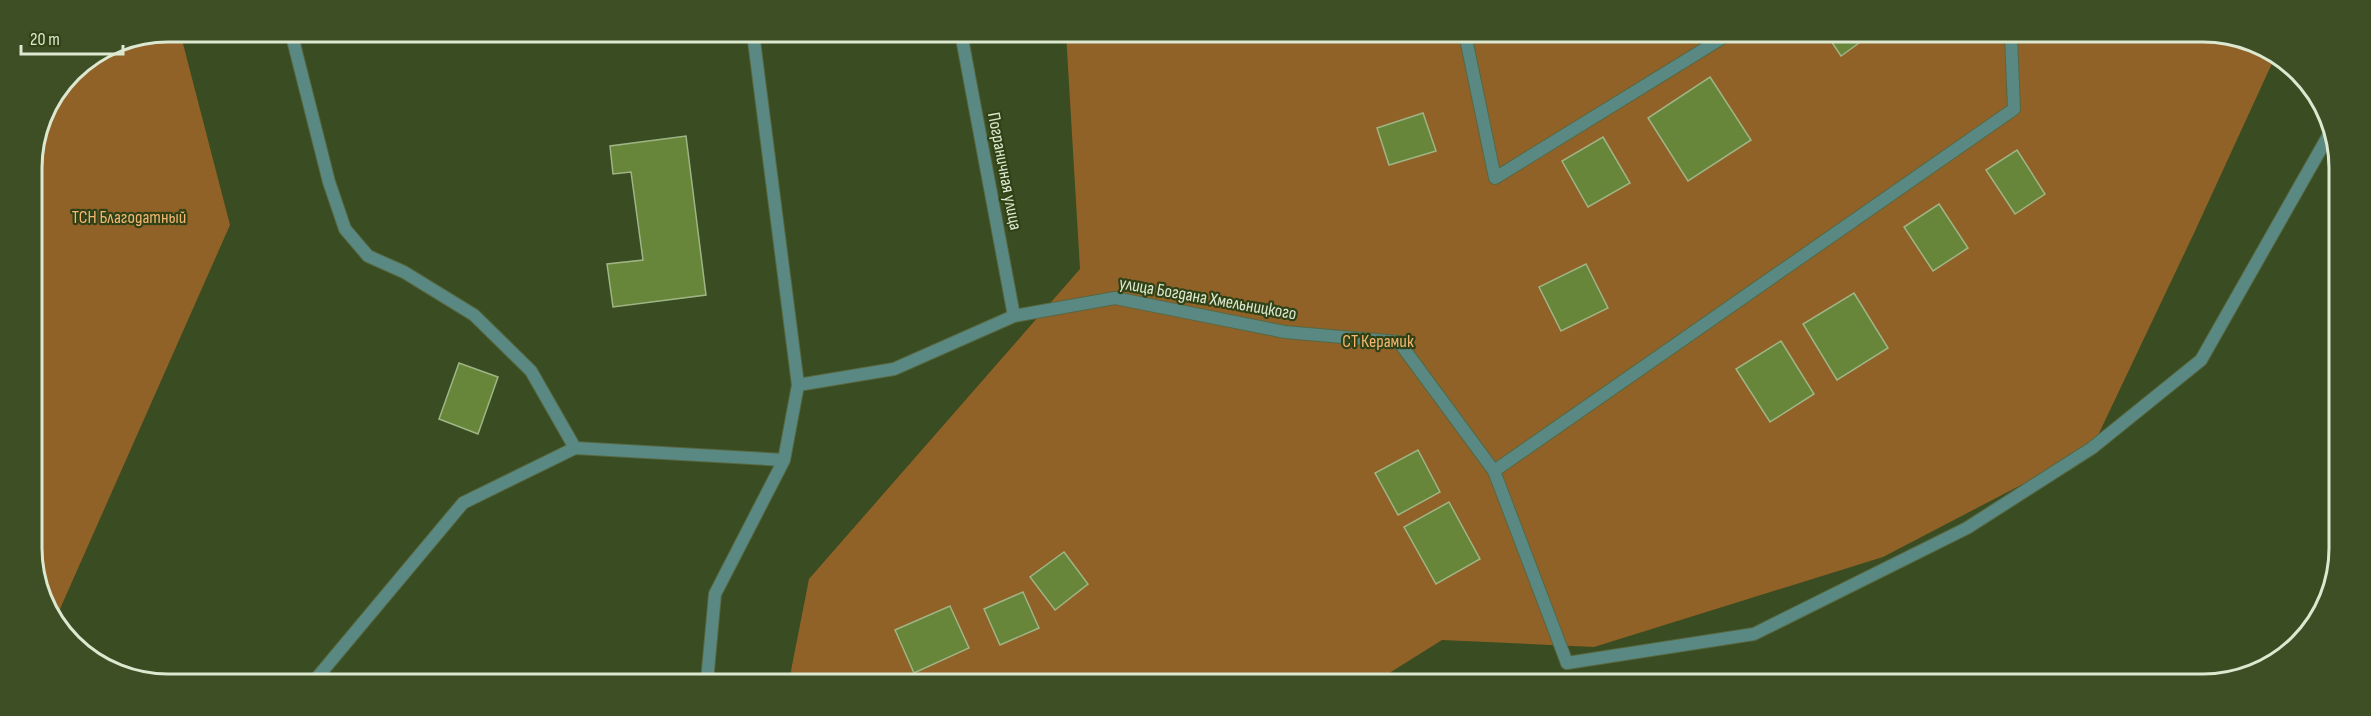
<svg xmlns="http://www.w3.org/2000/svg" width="2371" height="716" viewBox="0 0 2371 716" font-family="'Sofia Sans Condensed',sans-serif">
  <rect width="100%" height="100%" fill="#3a4c21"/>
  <!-- green -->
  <path fill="#916228" d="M168 32H180L230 225 56 618 34 574 32 160 42 116 72 71 116 42Z
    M1066 33 2238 36 2274 59 2195 231 2092 448 1883 557 1594 647 1442 640 1375 682 789 681 809 579 1080 269Z"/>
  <!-- building -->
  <path fill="#67863a" stroke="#9fb585" stroke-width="1.5" d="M526 32H553L527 37Z
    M1827 35H1870L1841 56Z
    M1710 77 1751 140 1688 181 1648 118Z
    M1423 113 1436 151 1389 165 1377 128Z
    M686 136 706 295 613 307 607 264 643 260 631 172 613 174 610 146Z
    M1603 137 1630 183 1588 207 1562 161Z
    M2017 150 2045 194 2015 214 1986 170Z
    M1939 204 1968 248 1933 271 1904 227Z
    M1586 264 1608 308 1561 331 1539 287Z
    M1854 293 1888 348 1837 380 1803 324Z
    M1781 341 1814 394 1770 422 1736 369Z
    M459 363 498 377 478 434 439 419Z
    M1418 450 1440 492 1398 515 1375 473Z
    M1449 502 1480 559 1436 584 1404 527Z
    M1064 552 1088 584 1055 610 1030 577Z
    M1023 592 1039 628 1000 645 984 609Z
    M950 606 969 648 914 673 895 630Z"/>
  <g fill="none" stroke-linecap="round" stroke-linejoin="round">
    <!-- lane casing -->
    <g stroke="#576840" stroke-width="14">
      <path id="lane" d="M291 32 329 182 345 229 368 256 404 272 474 315 531 371 575 448 784 460 798 385
        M1465 34 1495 178 1727 35
        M1494 471 2014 109 2011 36
        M1567 663 1754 634 1967 528 2092 448 2201 360 2331 131
        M315 680 463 503 575 448
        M707 681 715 594 784 460"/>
    </g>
    <!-- street casing -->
    <g stroke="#576840" stroke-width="14">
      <path id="street" d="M753 33 798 385 894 369 1014 316 1115 298 1285 332 1399 342 1494 471 1567 663
        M961 33 1014 316"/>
    </g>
    <!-- lane -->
    <use href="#lane" stroke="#5a8883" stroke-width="12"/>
    <!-- street -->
    <use href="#street" stroke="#5a8883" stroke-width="12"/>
  </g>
  <g text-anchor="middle" stroke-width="4.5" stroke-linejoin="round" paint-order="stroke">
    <!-- street labels -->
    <g font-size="18" fill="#dce8cf" stroke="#304216">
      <text transform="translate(1005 171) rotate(79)" y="6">Пограничная улица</text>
      <text transform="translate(1208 298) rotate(10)" y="6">улица Богдана Хмельницкого</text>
    </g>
    <!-- park labels -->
    <g font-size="18" fill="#f4b671" stroke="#304216">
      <text x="129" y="223">ТСН Благодатный</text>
      <text x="1378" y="347">СТ Керамик</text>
    </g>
  </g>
  <!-- crop -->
  <path d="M0 0H2371V716H0ZM168 42H2203A126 126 0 0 1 2329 168V548A126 126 0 0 1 2203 674H168A126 126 0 0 1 42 548V168A126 126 0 0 1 168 42Z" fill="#3e4f25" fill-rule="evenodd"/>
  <path fill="none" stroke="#dce8cf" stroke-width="3" d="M168 42H2203A126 126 0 0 1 2329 168V548A126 126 0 0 1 2203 674H168A126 126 0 0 1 42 548V168A126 126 0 0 1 168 42Z"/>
  <!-- scale -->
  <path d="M21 45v9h102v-9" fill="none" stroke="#dce8cf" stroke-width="3"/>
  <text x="30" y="45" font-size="18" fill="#dce8cf" stroke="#304216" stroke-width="4.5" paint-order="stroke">20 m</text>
</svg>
